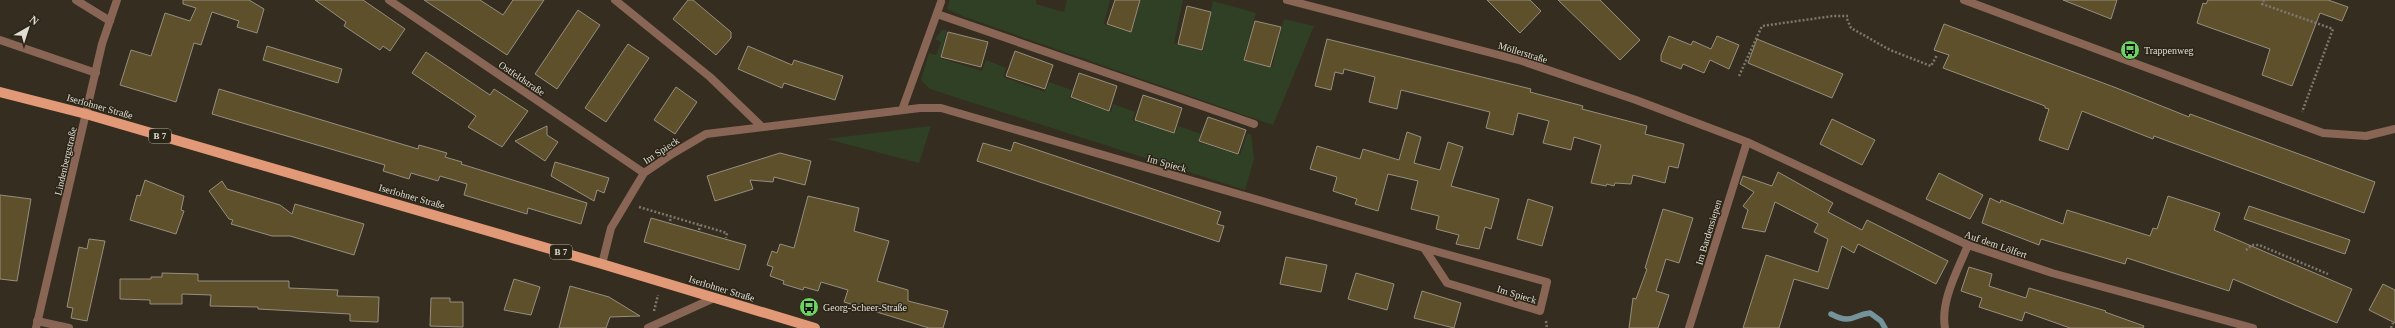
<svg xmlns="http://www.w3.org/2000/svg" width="2395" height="328" viewBox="0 0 2395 328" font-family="'Times New Roman',serif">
  <rect width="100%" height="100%" fill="#352e20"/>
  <!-- green -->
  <path fill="#2f4024" d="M950 0H1036V4L1064 12 1067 0H1110L1104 24 1131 32 1141 0H1183L1174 43 1203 51 1213 1 1256 13 1243 60 1272 67 1284 19 1314 26 1273 125 965 17 947 9Z
    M942 30H947L940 58 982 71 986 60 1006 68 1003 77 1045 92 1049 82 1072 90 1069 98 1111 112 1113 104 1135 112 1132 120 1175 133 1178 126 1201 134 1198 142 1240 155 1247 134H1251L1254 159 1245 190 930 89 921 80 929 53 936 55 941 42 935 39Z
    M931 126 919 163 827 139Z"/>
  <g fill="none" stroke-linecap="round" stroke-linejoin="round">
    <!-- stream -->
    <path stroke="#74939b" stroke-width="5.5" d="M1831 314C1852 325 1852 315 1870 313L1881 321 1885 328"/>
  </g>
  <!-- building -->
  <path fill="#5f502c" stroke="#968e7e" d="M183 0H249L264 9 257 33 237 27 239 21 212 12 201 45 194 43 176 102 120 85 131 50 151 56 165 13 190 21 196 8 183 4Z
    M315 0H363L405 29 390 51 383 46 380 50 344 26 346 22Z
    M424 0H480L503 15 513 0H544L507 55Z
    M688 0H693L731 32V38L716 55 673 19Z
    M1115 0H1140L1131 32 1107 24Z
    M1487 0H1530L1541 11 1520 33Z
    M1558 0H1600L1640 40 1620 60Z
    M2063 0H2117L2111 19Z
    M2208 0H2328L2348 7 2342 21 2320 13 2292 86 2262 75 2270 49 2197 23 2203 3 2206 4Z
    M1187 6 1211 12 1202 50 1178 44Z
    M578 10 600 25 557 89 535 74Z
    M1255 21 1281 27 1270 67 1244 60Z
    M1944 24 2114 87 2189 117 2190 114 2375 182 2364 213 2154 136 2153 139 2082 111 2068 150 2039 140 2049 109 2045 108V106L1943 68 1949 55 1934 50Z
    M948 32 988 42 981 67 941 57Z
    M1669 36 1691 45 1693 41 1711 49 1717 36 1739 45 1729 69 1710 60 1704 73 1683 64 1681 69 1661 61V55Z
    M1327 39 1531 89 1530 92 1583 106 1582 109 1647 126 1645 134 1684 144 1678 168 1669 166 1665 183 1633 175 1631 184 1615 183 1614 186 1607 184 1606 186 1591 183 1601 145 1574 137 1571 150 1543 143 1549 121 1518 113 1513 135 1486 128 1490 112 1401 90 1397 109 1369 102 1375 77 1344 69 1343 74 1335 72 1331 90 1315 86Z
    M1757 39 1843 74 1832 98 1748 63Z
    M628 44 649 58 606 122 585 108Z
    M267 46 342 69 338 83 263 60Z
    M748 46 792 65 794 60 843 76 835 100 784 83 782 88 738 69Z
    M1015 51 1053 65 1045 89 1006 76Z
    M426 52 490 95 494 89 528 111 502 147 468 127 476 116 412 73Z
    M1079 73 1117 86 1109 111 1071 97Z
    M676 87 697 102 675 134 654 120Z
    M219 89 418 149 419 145 447 153 445 157 462 162 461 164 587 203 581 224 528 208 527 214 464 195 467 184 440 176 438 181 411 173 409 179 383 171 385 165 212 114Z
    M1143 95 1182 108 1174 133 1135 120Z
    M1208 117 1246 130 1238 154 1199 141Z
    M1832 119 1875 140 1862 165 1820 144Z
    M547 126V135L558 142 545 161 515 141Z
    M1407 132 1421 137 1414 163 1440 170 1448 142 1463 147 1451 186 1499 199 1491 229 1485 227 1479 249 1456 244 1459 235 1436 229 1439 216 1411 209 1418 181 1388 174 1378 211 1355 204 1357 199 1333 191 1337 177 1310 169 1317 146 1360 159 1363 149 1399 160Z
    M1014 142 1221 212 1217 224 1224 226 1219 242 977 161 983 143 1011 151Z
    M780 153 811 161 805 185 774 177 773 182 750 180 753 189 715 201 707 176Z
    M555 162 609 178 604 193 597 190 594 201 551 176Z
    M1778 172 1833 203 1828 212 1862 230 1867 220 1948 261 1936 284 1858 244 1854 253 1842 246 1828 289 1794 279 1779 328H1743L1766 255 1818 272 1828 239 1814 232 1818 224 1775 202 1765 232 1742 228 1748 210 1743 206 1754 192 1740 184 1743 176 1772 186Z
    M1939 173 1983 195 1970 219 1926 199Z
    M145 180 184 196 181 210 184 211 176 234 130 220 137 195 140 196Z
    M222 181 227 189 280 205 292 214 295 204 364 224 354 255 290 236H272L231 224 233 220 229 219 209 191Z
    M0 195 31 199 17 281 0 279Z
    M808 196 859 208 854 231 889 241 877 281 908 290V301L948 311 943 328H929L844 302 848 290 821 282 818 291 804 287 803 290 783 284 784 281 770 276 773 267 767 265 772 251 777 253 780 244 794 248Z
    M2168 196 2220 213 2214 230 2352 289 2337 323 2233 279 2229 291 2127 258 2125 264 2041 239 2039 245 1982 223 1990 198 2000 203 2001 200 2063 224 2067 210 2150 236 2153 228 2157 229Z
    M1528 199 1553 207 1542 246 1517 239Z
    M2249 206 2350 240 2345 254 2244 219Z
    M1663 209 1693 218 1679 263 1666 259 1656 291 1669 295 1658 328H1629L1633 298 1636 299 1647 269 1645 268Z
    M651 218 746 245 739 270 644 242Z
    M89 239 105 241 87 321 71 318 73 308 67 307 79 247 87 249Z
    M1286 257 1327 265 1321 292 1280 284Z
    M1969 267 1992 274 1989 286 2026 298 2029 288 2106 311 2105 312 2144 326 2143 328H2070L2025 312 2022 321 1979 307 1982 298 1961 291Z
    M162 273 198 274V281H289V288L338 290 337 296 379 297 378 322 350 321V314L258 309V307L210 306 211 295 182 294V304H150V300L120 299V279H151V277H162Z
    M1356 273 1394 284 1387 310 1348 299Z
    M514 279 540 287 531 315 504 310Z
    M2383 284 2395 290V323L2369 310Z
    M570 286 609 297 640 316 610 317 606 328H559Z
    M1422 291 1461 303 1454 328 1414 318Z
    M431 298H450V302H463V327L430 326Z"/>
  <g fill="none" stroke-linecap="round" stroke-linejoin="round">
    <!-- path -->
    <path stroke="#7d786c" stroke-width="2.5" stroke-dasharray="2 2" stroke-linecap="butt" d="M2264 0 2262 4 2333 29 2302 112
      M1847 19 1851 28 1890 50 1931 66 1937 55
      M1739 76 1762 26 1833 16H1848
      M639 207 727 233 726 238
      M670 221 671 217
      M699 230 700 225
      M2246 250 2252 245H2259L2328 274
      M654 311 658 295
      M1546 321 1547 328
      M2391 328 2393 323"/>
    <!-- lane -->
    <path stroke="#886555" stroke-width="8" d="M76 0 110 21
      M0 40 96 73
      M1945 328C1940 301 1958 270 1968 245"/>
    <!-- street -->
    <path stroke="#886555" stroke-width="8" d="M389 0 644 173
      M615 0 710 77 762 127
      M1287 0 1522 61 1636 100 1747 142 1968 245 2052 273 2253 328
      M1964 0 2323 133 2366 136 2395 129
      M937 14 1254 124
      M902 110 941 2
      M602 264 611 228 644 173 672 154 706 134 920 108H941L1424 248 1447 283 1540 311 1547 282 1424 248
      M37 321 69 328
      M36 328 102 44 117 0
      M648 328 714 298
      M1689 328 1747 142"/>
    <!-- primary -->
    <path stroke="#e19977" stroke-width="10" d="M0 92 86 114 602 264 815 328"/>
  </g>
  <!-- icons -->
  <defs>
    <g id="bus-disc" transform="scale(1)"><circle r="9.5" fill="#6cd362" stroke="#2b2517"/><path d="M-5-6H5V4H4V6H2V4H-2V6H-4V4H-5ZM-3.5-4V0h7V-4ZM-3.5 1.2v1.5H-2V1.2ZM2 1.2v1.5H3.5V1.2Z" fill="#111"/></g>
  </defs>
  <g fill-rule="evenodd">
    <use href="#bus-disc" x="2130" y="50"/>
    <use href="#bus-disc" x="809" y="307"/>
  </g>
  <g text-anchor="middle" stroke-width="3" stroke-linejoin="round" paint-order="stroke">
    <!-- shield labels -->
    <g fill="#2b2517" stroke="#aaa69b" stroke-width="1">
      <rect x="149" y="129" width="22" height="14" rx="3"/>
      <rect x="550" y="245" width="22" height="14" rx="3"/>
    </g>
    <g font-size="9" font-weight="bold" fill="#e1ddd4">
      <text x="160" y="139">B 7</text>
      <text x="561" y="255">B 7</text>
    </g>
    <!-- poi labels -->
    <g font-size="10" fill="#e1ddd4" stroke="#2b2517" text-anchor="start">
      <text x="2144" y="54">Trappenweg</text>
      <text x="823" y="311">Georg-Scheer-Straße</text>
    </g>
    <!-- street labels -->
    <g font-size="10" fill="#e1ddd4" stroke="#2b2517">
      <text transform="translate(1523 52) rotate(17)" y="4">Möllerstraße</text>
      <text transform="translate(522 78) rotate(34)" y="4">Ostfeldstraße</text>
      <text transform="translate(100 106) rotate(16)" y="4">Iserlohner Straße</text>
      <text transform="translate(661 150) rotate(-33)" y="4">Im Spieck</text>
      <text transform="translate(65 161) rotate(-77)" y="4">Lindenbergstraße</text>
      <text transform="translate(1167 163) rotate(16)" y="4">Im Spieck</text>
      <text transform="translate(412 196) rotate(16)" y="4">Iserlohner Straße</text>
      <text transform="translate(1708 232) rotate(-73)" y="4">Im Bardensiepen</text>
      <text transform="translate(1996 244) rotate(19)" y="4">Auf dem Lölfert</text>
      <text transform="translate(722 288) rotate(17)" y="4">Iserlohner Straße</text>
      <text transform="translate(1517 294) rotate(17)" y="4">Im Spieck</text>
    </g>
  </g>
  <!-- north arrow -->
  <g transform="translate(28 28) rotate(39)" stroke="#2b2517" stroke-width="3" paint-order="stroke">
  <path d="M0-3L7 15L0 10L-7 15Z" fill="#e1ddd4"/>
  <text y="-6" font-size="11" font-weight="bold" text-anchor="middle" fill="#e1ddd4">N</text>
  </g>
</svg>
